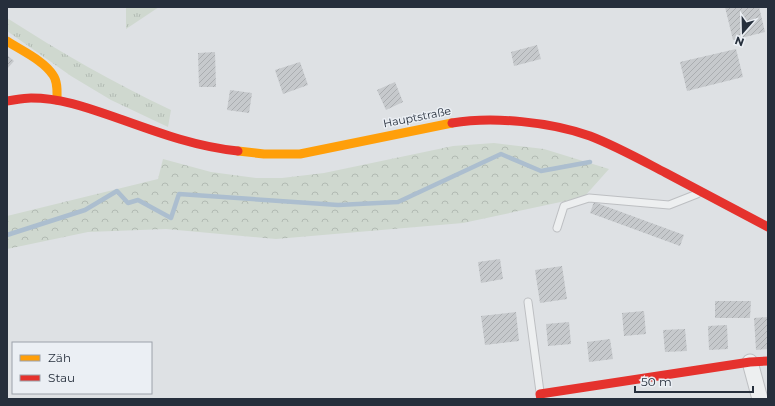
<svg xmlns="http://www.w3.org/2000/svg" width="775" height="406" viewBox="0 0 775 406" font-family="Montserrat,sans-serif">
  <defs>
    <pattern id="grass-tufts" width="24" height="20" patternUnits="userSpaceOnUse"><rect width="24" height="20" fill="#cfd8cf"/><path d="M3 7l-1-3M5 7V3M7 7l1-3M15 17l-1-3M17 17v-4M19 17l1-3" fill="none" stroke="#b2bab3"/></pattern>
    <pattern id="forest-crowns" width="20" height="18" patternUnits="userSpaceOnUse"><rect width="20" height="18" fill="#cfd8cf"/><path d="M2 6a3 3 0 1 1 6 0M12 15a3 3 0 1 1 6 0" fill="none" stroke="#b2bab3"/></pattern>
    <pattern id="building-hatch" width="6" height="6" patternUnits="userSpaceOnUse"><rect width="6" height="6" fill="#c6c9cc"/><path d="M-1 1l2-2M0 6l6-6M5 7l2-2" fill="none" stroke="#aaadb0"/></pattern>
  </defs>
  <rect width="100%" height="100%" fill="#dee1e4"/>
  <!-- grass -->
  <path fill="url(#grass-tufts)" d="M126 7H159L126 29Z
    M7 18C60 52 114 83 171 110L168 127 111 100 71 76 7 31Z"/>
  <!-- forest -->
  <path fill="url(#forest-crowns)" d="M494 143 544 149 609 169 584 197 463 223 276 239 166 229 88 232 7 249V216L158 179 163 159 211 172 256 178H282L324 173 453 146Z"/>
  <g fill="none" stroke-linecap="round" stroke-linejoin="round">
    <!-- stream -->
    <path stroke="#acbecf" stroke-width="4.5" d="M7 235 85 210 117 191 128 203 138 200 171 218 179 194 338 205 398 202 501 154 541 171 590 162"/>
  </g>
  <!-- building -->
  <path fill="url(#building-hatch)" d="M725 7H759L765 32 733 40Z
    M537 45 541 59 514 66 511 52Z
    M736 49 743 77 687 91 680 62Z
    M215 52 216 87H199L198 53Z
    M7 55 14 61 7 69Z
    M300 62 308 85 283 94 275 70Z
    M395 82 403 102 386 110 377 90Z
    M230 90 252 93 249 113 227 110Z
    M594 202 684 235 680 246 590 213Z
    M500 259 503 279 481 283 478 262Z
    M562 266 567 299 540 303 535 270Z
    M715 301H751L750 318H715Z
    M644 311 646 334 624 336 622 313Z
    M516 312 519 341 485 345 481 316Z
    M768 317V349L756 350 754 318Z
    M569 322 571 344 548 346 546 324Z
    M727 325 728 349 709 350 708 326Z
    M685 329 687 351 665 352 663 330Z
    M610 339 613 359 589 362 587 342Z"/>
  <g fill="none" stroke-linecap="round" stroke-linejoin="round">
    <!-- lane casing -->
    <g stroke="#bdbfc2" stroke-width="9">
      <path id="lane" d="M557 228 564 206 589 198 669 205 697 194
        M528 302 540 392"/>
    </g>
    <!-- street casing -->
    <g stroke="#bdbfc2" stroke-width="17">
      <path id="street" d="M750 362 760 399"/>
    </g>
    <!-- lane -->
    <use href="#lane" stroke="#edeff0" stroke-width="7"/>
    <!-- street -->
    <use href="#street" stroke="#edeff0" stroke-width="15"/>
    <!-- slow -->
    <path stroke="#ff9f0a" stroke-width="9" d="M7 41C22 51 43 60 53 75 58 82 57 92 57 100
      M238 151 264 154H300L452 123"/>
    <!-- jam -->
    <path stroke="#e5322d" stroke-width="9" d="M7 101C15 100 23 98 31 98 63 98 91 109 120 119 159 133 197 147 238 151
      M452 123C493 116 551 122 590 136 616 146 641 160 666 173 700 191 734 209 768 227
      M541 399 540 394 750 362 768 361"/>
  </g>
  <g text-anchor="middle" stroke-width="3" stroke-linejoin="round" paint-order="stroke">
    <!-- street labels -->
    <g font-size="11" fill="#262f3c" stroke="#ebeff4">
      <text transform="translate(417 117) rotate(-11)" y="4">Hauptstraße</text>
    </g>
  </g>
  <!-- border -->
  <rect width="775" height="406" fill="none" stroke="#262f3c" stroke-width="16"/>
  <!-- legend -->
  <rect x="12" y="342" width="140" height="52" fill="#ebeff4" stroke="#9ca2aa"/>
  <rect x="20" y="355" width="20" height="6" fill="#ff9f0a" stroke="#9ca2aa"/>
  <text x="48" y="362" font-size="12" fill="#262f3c">Zäh</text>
  <rect x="20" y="375" width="20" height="6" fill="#e5322d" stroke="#9ca2aa"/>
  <text x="48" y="382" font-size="12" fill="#262f3c">Stau</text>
  <!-- north arrow -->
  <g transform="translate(743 32) rotate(200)" stroke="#ebeff4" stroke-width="3" paint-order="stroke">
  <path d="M0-3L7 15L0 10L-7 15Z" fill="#262f3c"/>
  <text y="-6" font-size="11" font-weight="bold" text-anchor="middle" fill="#262f3c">N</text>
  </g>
  <!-- scale -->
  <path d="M635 386v6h118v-6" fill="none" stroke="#262f3c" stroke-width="2"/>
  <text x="641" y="386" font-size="12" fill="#262f3c" stroke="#ebeff4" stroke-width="3" paint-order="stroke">50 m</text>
</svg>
